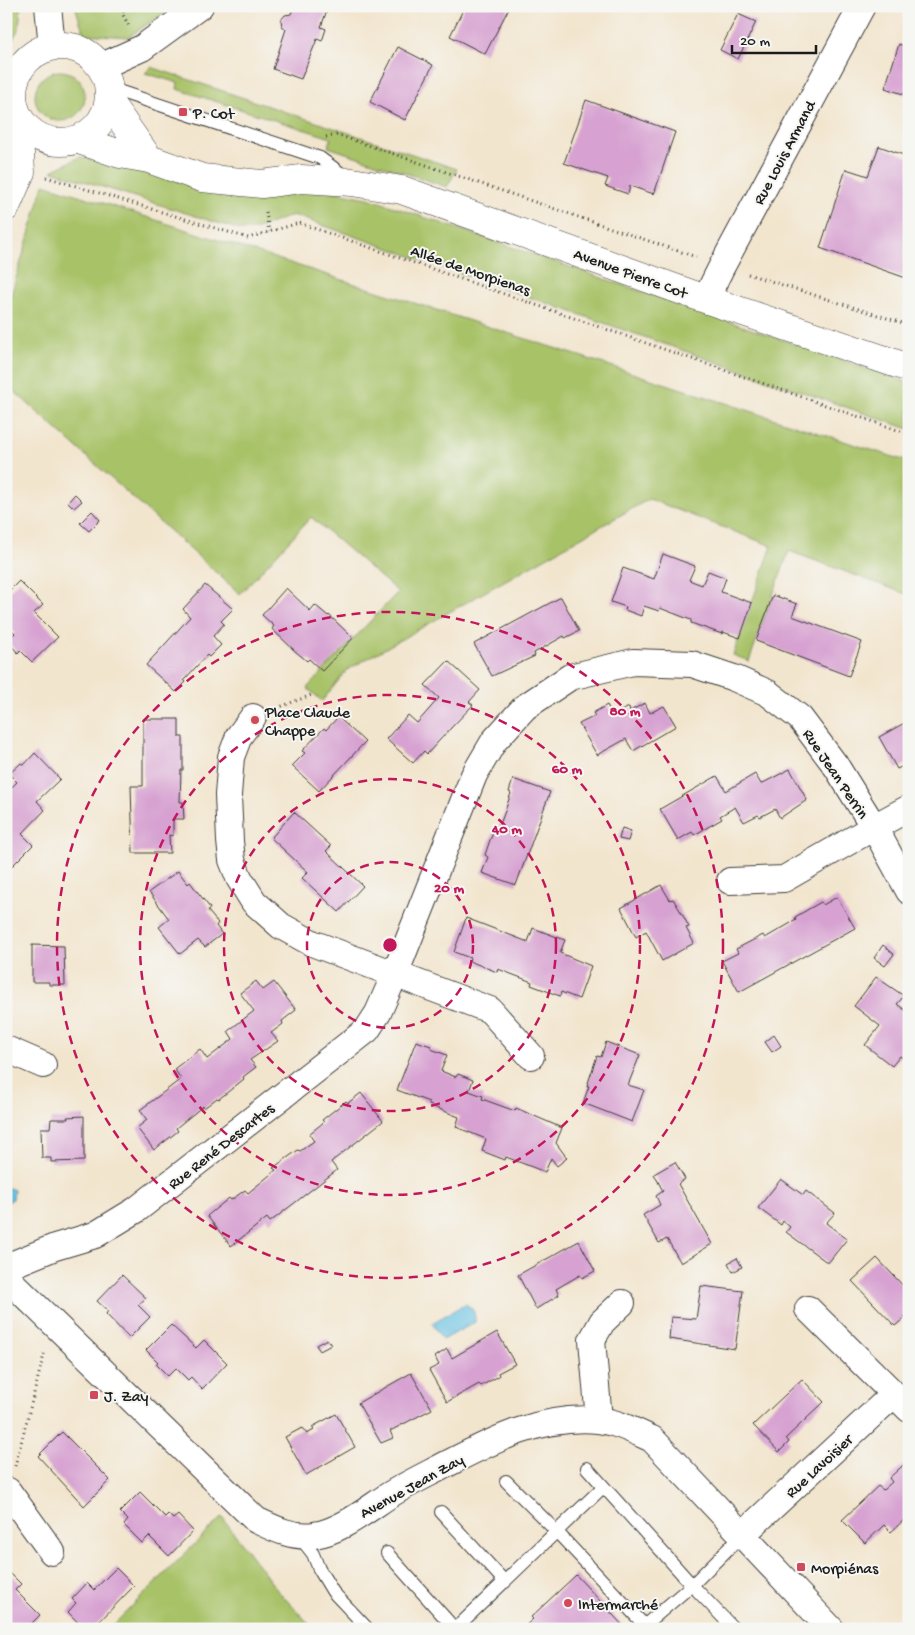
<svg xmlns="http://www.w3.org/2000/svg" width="915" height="1635" viewBox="0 0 915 1635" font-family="'Gochi Hand',sans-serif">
  <rect width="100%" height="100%" fill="#f6f6f2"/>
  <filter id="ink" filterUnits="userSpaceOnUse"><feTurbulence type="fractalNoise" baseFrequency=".02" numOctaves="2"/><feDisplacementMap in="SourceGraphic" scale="10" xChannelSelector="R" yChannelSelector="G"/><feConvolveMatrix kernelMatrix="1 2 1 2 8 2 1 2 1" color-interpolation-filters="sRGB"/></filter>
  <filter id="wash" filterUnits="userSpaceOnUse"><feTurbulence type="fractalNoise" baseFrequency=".0096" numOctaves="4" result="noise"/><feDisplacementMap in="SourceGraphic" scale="20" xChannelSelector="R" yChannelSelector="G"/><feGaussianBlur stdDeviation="1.12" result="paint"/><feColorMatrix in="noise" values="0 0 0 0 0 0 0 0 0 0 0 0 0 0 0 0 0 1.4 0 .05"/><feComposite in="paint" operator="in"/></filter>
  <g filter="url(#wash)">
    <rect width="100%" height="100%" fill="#f2e5ce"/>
    <!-- green -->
    <path fill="#a8c268" stroke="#626f42" d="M6 6H21L19 28 6 52Z
      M75 6H175L128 37 84 34Z
      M151 67 457 169 447 187 328 147 331 138 177 89 178 83 145 73Z
      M35 96a25 25 0 1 1 50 0a25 25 0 1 1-50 0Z
      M80 157 244 195 326 190 368 198 909 383V429L293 215 254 230H240L52 171Z
      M44 184 909 462V595L789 551 749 661 733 655 772 546 649 499 347 670 322 701 307 688 398 592 311 517 240 594 6 384V312Z
      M222 1517 277 1590 314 1629H109Z"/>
    <!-- water -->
    <path fill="#65c1e3" stroke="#406e80" d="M6 1187 14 1190 13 1199 6 1203Z
      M465 1304C474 1308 475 1313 475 1322L443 1340 432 1323Z"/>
    <g id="blocks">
      <!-- building -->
      <path fill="#d7a2d1" d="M294 6H318L327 10 321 27 326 29 322 41 317 39 301 79 273 69 286 29 282 26 281 20 285 15 291 14Z
        M465 6H510L485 54 450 36Z
        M738 14 756 22 738 59 720 50Z
        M899 44 909 48V96L885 88Z
        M398 47 433 65 405 120 370 102Z
        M586 100 675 132 654 194 630 186 628 194 605 186 608 178 564 163Z
        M879 146 909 157V279L820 248 846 169 868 176Z
        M75 494 82 501 74 508 68 502Z
        M92 511 100 520 89 531 80 523Z
        M663 554 695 566 689 580 702 585 708 571 726 578 721 592 752 603 740 638 723 632 722 634 691 623V620L660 608 659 611 644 606 641 616 625 610 626 607 611 602 623 568 654 579Z
        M19 581 43 605 34 613 58 637 32 662 20 650 18 653 7 641 15 633 6 624V594Z
        M205 585 233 609 221 621 224 624 213 636 221 645 209 657 207 655 184 680 186 682 176 692 146 665 190 617 183 609Z
        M286 588 310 611 315 605 328 616 329 615 353 638 322 671 309 659 307 661 295 651 272 629 274 626 262 615Z
        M773 595 797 604 792 616 862 642 849 676 756 641Z
        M561 597 579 631 565 638 564 636 534 653 535 656 492 676 474 644Z
        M448 661 480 690 469 702 473 705 450 729 427 754 424 751 413 763 386 739 408 715 417 723 439 698 425 685Z
        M645 703 650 713 664 706 676 726 633 751 626 739 597 755 579 724 595 716 593 713 607 705 613 715 629 707 630 711Z
        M909 711V763L897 769 879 737 908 721 904 714Z
        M338 717 365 742 319 791 292 766 305 753 302 751 324 728 326 730Z
        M143 719H179V737H183V770H181L180 802H183L184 819H173V836L169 835 170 853H133L131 786H143Z
        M35 753 60 779 37 801 45 810 22 834 33 845 9 869 6 866 8 820 6 798 9 796 6 793 17 782 9 774 21 763 24 765Z
        M790 769 807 800 780 818 775 809 760 817 758 815 744 822 735 807 720 816 722 819 694 835 692 832 678 840 660 809 717 776 726 791 755 774 761 784Z
        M513 779 550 792 516 885 482 873 488 857 485 855 490 840 496 826 499 827 505 811 511 793 509 792Z
        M294 812 331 846 326 851 363 886 339 912 302 878 308 872 271 838Z
        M622 828 631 831 628 841 619 839Z
        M178 871 188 884 190 882 210 908 208 911 218 923 216 926 222 934 205 947 198 940 180 954 159 927 169 919 149 892Z
        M661 885 670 900 673 899 681 912 689 927 686 928 694 943 662 961 646 931 636 937 621 908Z
        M837 897 855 928 739 992 722 961 738 953 736 949 763 935 765 938 796 920 795 917 807 910 821 902 823 905Z
        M466 918 528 942 533 928 565 940 560 953 591 966 579 999 561 992 560 996 531 985 532 982 498 969 497 972 469 961 470 958 454 952Z
        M32 945 64 946 65 985H49V982H32Z
        M883 945 894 954 885 966 874 958Z
        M876 977 904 996 897 1004 909 1013V1063L900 1056 892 1066 865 1045 880 1026 854 1006Z
        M256 981 263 990 274 982 296 1010 282 1021 283 1024 271 1033 278 1041 250 1060 256 1067 243 1077 244 1079 219 1099 217 1098 204 1108 203 1106 176 1128 178 1131 154 1150 137 1128 147 1120 140 1110 181 1079 174 1069 200 1049 207 1059 233 1039 228 1031 254 1011 240 993Z
        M774 1035 781 1046 772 1052 765 1042Z
        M416 1041 431 1046V1049L447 1055 441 1071 456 1077 458 1074 473 1080 469 1091 483 1096 482 1099 515 1111 516 1108 562 1128 556 1143 567 1158 557 1166 551 1158 545 1172 506 1157 505 1160 482 1151 486 1139 456 1127 459 1117 429 1105V1102L397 1090Z
        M606 1042 640 1055 628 1085 644 1090 632 1122 583 1103 589 1086H587L597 1056 601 1057Z
        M361 1093 383 1121 331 1162 337 1170 270 1222 267 1218 231 1246 207 1216 229 1198 231 1200 245 1190 248 1193 276 1170 273 1168 298 1150 300 1151 314 1141 309 1134 324 1122 322 1120 346 1101 348 1103Z
        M84 1116V1161L51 1162V1158H42L41 1128H50L51 1119H68L67 1117Z
        M675 1162 685 1179 678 1184 712 1244 681 1263 667 1239 659 1243 643 1215 660 1205 656 1196 663 1191 654 1174Z
        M781 1179 803 1195 806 1191 835 1213 826 1223 847 1239 828 1263 786 1232 790 1227 783 1221 781 1225 758 1208Z
        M579 1241 595 1271 582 1278 580 1275 556 1289 559 1295 536 1309 518 1275Z
        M737 1258 742 1267 733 1272 728 1263Z
        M877 1258 909 1292V1314L895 1326 852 1281Z
        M122 1275 146 1298 138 1305 150 1317 129 1338 106 1314 108 1311 97 1301Z
        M701 1286 743 1291 735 1349 669 1339 671 1317 696 1319Z
        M171 1325 196 1348 204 1340 227 1363 202 1389 191 1377 188 1380 176 1368 168 1376 156 1364 158 1362 146 1350Z
        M497 1332 515 1364 498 1373 499 1376 481 1386 479 1384 447 1402 429 1370 439 1365 435 1357 447 1349 452 1358Z
        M327 1339 331 1345 320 1351 316 1345Z
        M411 1373 432 1409 390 1431 393 1438 381 1443 358 1403Z
        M802 1379 824 1402 786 1438 789 1442 779 1452 753 1425Z
        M336 1414 355 1447 306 1475 285 1437 302 1428 307 1434 314 1430 312 1427Z
        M62 1432 110 1480 84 1506 38 1456Z
        M909 1460V1515L891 1532 884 1525 865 1543 842 1520 878 1486 883 1490 892 1482 889 1478Z
        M140 1492 165 1517 168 1514 173 1519 178 1515 193 1531 169 1556 149 1536 142 1543 124 1525 128 1520 120 1512Z
        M116 1568 134 1586 92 1629H84L68 1612 76 1603 72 1599 87 1583 94 1590Z
        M6 1569 21 1584 15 1590 40 1615 26 1629H6Z
        M576 1575 626 1629H522L533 1619 531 1617Z"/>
    </g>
  </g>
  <g filter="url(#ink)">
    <use href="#blocks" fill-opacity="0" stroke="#3c3a37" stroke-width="1"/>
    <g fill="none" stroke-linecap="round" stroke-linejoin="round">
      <!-- service casing -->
      <g stroke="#3c3a37" stroke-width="14">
        <path id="service" d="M109 88 320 158 346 177
          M587 1468 692 1585 734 1629
          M506 1481 557 1532 648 1629
          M441 1512 505 1582
          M299 1536 313 1554 319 1569 333 1592 368 1629
          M387 1553 455 1629 603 1487
          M644 1626 692 1585 742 1535"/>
      </g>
      <!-- minor casing -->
      <g stroke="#3c3a37" stroke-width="28">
        <path id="minor" d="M48 6 52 47
          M103 69 111 62 142 48 200 6
          M708 300 713 284 722 266 862 6
          M253 717 239 736 231 757 228 795 230 841 232 860 239 878 254 902 281 926 312 943 490 1010 531 1056
          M909 808 874 827 909 891
          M6 1049 43 1065
          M6 1267 55 1247 95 1235 136 1210 367 1030 378 1013 395 974 474 775 494 741 525 707 570 677 633 662 692 664 734 678 768 693 800 718 836 766 874 827 784 879 730 881
          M6 1277 256 1520C275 1529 293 1538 314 1535 340 1532 369 1508 391 1494 409 1483 428 1474 447 1464 495 1439 543 1415 598 1420 617 1422 634 1431 652 1439L831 1629
          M808 1309 909 1409
          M599 1420 592 1340 602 1322 622 1303
          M6 1491H8L52 1552
          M742 1535 893 1395"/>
      </g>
      <!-- tertiary casing -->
      <g stroke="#3c3a37" stroke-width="29">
        <path id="tertiary" d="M13 94a48 48 0 1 1 96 0a48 48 0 1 1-96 0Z
          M109 102 149 159
          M79 140 120 154 149 159 202 178 262 184 301 179 352 182 402 190 708 300 909 368
          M6 207 21 172 18 117"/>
      </g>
      <!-- path -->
      <path stroke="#3c3a37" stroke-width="3" stroke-dasharray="1 4" stroke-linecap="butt" d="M124 6 122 13 129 26
        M326 137 338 135 696 257
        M46 177 248 238 299 223 909 434
        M266 212 269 232
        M748 274 909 325
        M277 708 314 694
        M15 1466 45 1351"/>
      <!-- service -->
      <use href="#service" stroke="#fff" stroke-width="12"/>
      <!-- minor -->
      <use href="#minor" stroke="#fff" stroke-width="26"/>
      <!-- tertiary -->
      <use href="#tertiary" stroke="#fff" stroke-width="28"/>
    </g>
  </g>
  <!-- distance rings -->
  <g fill="none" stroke="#c2185b" stroke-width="2.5" stroke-dasharray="9 6">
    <circle cx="390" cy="945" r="83"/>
    <circle cx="390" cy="945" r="166"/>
    <circle cx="390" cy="945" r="250"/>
    <circle cx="390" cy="945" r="333"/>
  </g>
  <!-- markers -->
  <g fill="#d1495b" stroke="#f6f6f2" stroke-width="2">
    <rect x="178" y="107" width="10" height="10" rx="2.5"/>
    <circle cx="255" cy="720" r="5"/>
    <rect x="89" y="1390" width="10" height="10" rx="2.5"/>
    <rect x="796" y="1562" width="10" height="10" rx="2.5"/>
    <circle cx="568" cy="1603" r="5"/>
  </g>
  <g text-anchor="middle" stroke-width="4" stroke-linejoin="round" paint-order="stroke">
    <!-- poi labels -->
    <g font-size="16" fill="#1c1c1c" stroke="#f6f6f2" text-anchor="start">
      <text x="193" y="118">P. Cot</text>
      <text x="265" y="717">Place Claude<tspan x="265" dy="18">Chappe</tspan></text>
      <text x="104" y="1401">J. Zay</text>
      <text x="811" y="1573">Morpiénas</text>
      <text x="578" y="1609">Intermarché</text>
    </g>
    <!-- street labels -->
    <g font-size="16" fill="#1c1c1c" stroke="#f6f6f2">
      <text transform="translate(783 152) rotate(-62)" y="6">Rue Louis Armand</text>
      <text transform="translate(471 269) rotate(19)" y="6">Allée de Morpienas</text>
      <text transform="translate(631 272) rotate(20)" y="6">Avenue Pierre Cot</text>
      <text transform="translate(837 773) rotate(56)" y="6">Rue Jean Perrin</text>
      <text transform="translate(220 1145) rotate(-38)" y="6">Rue René Descartes</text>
      <text transform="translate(818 1465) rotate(-43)" y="6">Rue Lavoisier</text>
      <text transform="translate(411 1485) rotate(-29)" y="6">Avenue Jean Zay</text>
    </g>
  </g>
  <circle cx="390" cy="945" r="8" fill="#c2185b" stroke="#f6f6f2" stroke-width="2.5"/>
  <g font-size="15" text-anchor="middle" font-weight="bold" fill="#c2185b" stroke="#f6f6f2" stroke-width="4" stroke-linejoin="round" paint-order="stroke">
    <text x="625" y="715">80 m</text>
    <text x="567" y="773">60 m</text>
    <text x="507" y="833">40 m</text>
    <text x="449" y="892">20 m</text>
  </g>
  <!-- margin -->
  <rect width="915" height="1635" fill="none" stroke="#f6f6f2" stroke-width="25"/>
  <!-- scale -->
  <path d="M732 45v8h84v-8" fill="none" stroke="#1c1c1c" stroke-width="2.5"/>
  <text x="740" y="45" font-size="15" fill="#1c1c1c" stroke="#f6f6f2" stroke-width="4" paint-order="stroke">20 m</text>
</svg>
